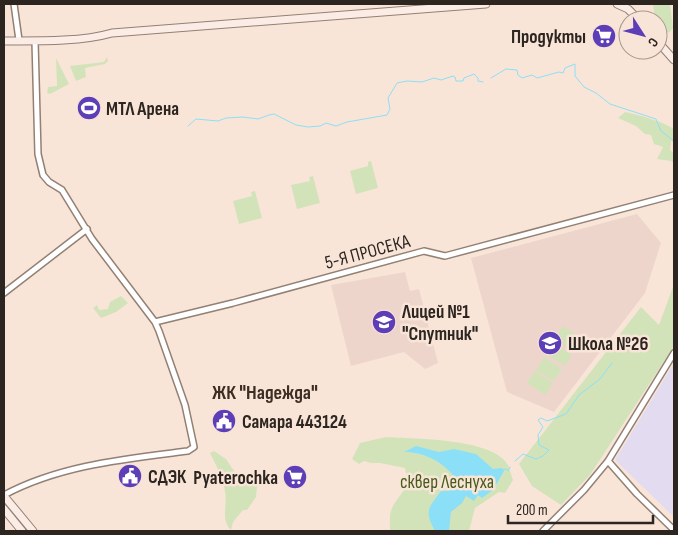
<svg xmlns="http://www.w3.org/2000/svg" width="678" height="535" viewBox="0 0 678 535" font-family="'Sofia Sans Condensed',sans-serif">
  <rect width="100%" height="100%" fill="#f9e5d8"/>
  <!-- industrial -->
  <path fill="#e3dbf0" d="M674 363V517L615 460Z"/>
  <!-- education -->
  <path fill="#edd5cc" d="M637 214 661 243 645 293 554 412 507 392 471 258Z
    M405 272 410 291 419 289 438 363 425 369 404 352 351 366 331 285Z"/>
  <!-- green -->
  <path fill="#d2e3ba" d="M653 4H670L673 28 670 32 661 34 658 33V20H655Z
    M107 57 108 61 105 64 85 68 86 77 76 81 70 66 104 62Z
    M56 58 69 84 50 94 47 93 48 87 57 86Z
    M625 112C642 116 659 120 674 129V142L671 141 670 150 674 153V163L671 161 657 159 663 147 654 144 651 135 645 134 636 126 618 118Z
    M371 161 378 188 356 194 350 171 368 166V162Z
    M313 176 320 203 297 209 291 185 310 181 309 177Z
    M255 191 262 218 239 224 233 201 252 196 251 192Z
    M674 284V346L590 475 561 505 532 486 519 464 641 307 659 325Z
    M121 296 128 303 116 312 101 318 93 308 97 305 99 310 108 309 110 302Z
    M563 326 583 339 575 353 554 340Z
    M553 343 572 355 565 366 546 354Z
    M544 357 562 369 554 381 536 370Z
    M535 371 553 383 545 395 527 383Z
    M386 437C415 439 493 438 508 465 510 470 511 475 513 480L505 493 499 492 475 508 469 531H390C390 523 389 515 392 508 402 490 410 490 405 468L380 463H371L364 461 359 464 352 459 360 443Z
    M214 451 226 459 234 471 245 481 258 479 256 497 247 510H243L233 522 231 530C220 519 228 505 225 491 223 478 216 465 210 453Z"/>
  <!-- water -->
  <path fill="#8be0f7" d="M416 446 439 452 454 449 476 454 493 469 502 468 504 471 493 490 482 498 478 495 474 501 466 496 462 503 451 512 449 531H435C424 510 428 509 441 491H447L454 488 455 478C444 462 424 452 404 452Z"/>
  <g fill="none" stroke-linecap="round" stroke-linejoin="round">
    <!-- stream -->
    <path stroke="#8be0f7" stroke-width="1" d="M491 78 506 69 517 70 518 75 522 78 532 75 537 78 559 72 563 73 565 68 575 64V76L584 87 596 93 610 104 656 119 661 131 674 141
      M188 126 196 119 218 121 226 118 243 117 258 119 269 115 274 114 296 125 308 127 320 126 326 123 336 126 347 122 387 115 390 109 388 98 397 83 407 81 422 82 434 78 441 80 453 76 455 77 456 81H463L464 78 474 74 478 78V81L483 82
      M515 461 523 454 536 459 543 456 549 450 539 445 538 435 543 427 538 420 541 418 547 421 566 414 579 395 600 379 612 363
      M502 470 506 469 508 471 510 467"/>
    <!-- street casing -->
    <g stroke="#928074" stroke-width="8">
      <path id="street" d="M14 4 19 40
        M4 293 87 229
        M155 322 233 303 424 251 445 256 674 195
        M608 461 637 494 674 530
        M4 495C60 465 125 459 188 451L194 447 185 405 159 331 155 322 92 239 62 190 49 182 43 175 38 154 35 41
        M543 531 584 490 608 461 674 353"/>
    </g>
    <!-- secondary casing -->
    <g stroke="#928074" stroke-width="9">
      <path id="secondary" d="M617 4 628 9 639 20
        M4 41C37 41 81 42 112 33L486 4
        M658 42 674 60
        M4 496 33 531
        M4 509 22 531"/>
    </g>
    <!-- street -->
    <use href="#street" stroke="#fff" stroke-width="5"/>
    <!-- secondary -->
    <use href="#secondary" stroke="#fcece6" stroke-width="7"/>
  </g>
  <!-- icons -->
  <defs>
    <g id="supermarket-disc" transform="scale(1.25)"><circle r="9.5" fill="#5d3eb6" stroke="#f9e5d8"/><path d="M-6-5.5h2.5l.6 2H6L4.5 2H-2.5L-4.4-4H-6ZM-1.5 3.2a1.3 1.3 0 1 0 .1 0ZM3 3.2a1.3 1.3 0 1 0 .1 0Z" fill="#fff"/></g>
    <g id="stadium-disc" transform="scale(1.25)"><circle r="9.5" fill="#5d3eb6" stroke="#f9e5d8"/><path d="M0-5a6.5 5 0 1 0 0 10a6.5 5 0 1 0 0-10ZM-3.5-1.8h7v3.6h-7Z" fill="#fff"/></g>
    <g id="school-disc" transform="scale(1.25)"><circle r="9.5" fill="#5d3eb6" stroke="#f9e5d8"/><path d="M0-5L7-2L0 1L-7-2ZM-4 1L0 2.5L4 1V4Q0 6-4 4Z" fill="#fff"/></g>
    <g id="civic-disc" transform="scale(1.25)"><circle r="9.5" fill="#5d3eb6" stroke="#f9e5d8"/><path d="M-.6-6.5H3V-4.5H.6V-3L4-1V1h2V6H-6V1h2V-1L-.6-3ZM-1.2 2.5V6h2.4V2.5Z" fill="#fff"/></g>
  </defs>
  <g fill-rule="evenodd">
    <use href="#supermarket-disc" x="604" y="36"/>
    <use href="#stadium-disc" x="89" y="108"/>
    <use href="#school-disc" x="384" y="322"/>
    <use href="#school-disc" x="550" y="343"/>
    <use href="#civic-disc" x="224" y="421"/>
    <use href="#civic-disc" x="130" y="476"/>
    <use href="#supermarket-disc" x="295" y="477"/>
  </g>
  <g text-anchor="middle" stroke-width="5" stroke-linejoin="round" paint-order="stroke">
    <!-- poi labels -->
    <g font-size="19" font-weight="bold" fill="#2c2520" stroke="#f9e5d8" text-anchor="start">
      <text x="586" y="43" text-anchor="end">Продукты</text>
      <text x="106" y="115">МТЛ Арена</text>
      <text x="402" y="318">Лицей №1<tspan x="402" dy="22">"Спутник"</tspan></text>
      <text x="568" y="350">Школа №26</text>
      <text x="242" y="428">Самара 443124</text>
      <text x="148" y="483">СДЭК</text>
      <text x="278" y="484" text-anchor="end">Pyaterochka</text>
    </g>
    <!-- street labels -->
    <g font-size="19" fill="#2c2520" stroke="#f9e5d8">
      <text transform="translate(367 251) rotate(-15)" y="7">5-Я ПРОСЕКА</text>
    </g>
    <!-- park labels -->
    <g font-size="19" fill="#475c1b" stroke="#f9e5d8">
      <text x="447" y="488">сквер Леснуха</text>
    </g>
    <!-- neighbourhood labels -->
    <g font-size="20" font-weight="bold" fill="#3d2d23" stroke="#f9e5d8">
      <text x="265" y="399">ЖК "Надежда"</text>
    </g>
  </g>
  <!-- border -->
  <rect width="678" height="535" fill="none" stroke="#2c2520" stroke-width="10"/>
  <!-- north arrow -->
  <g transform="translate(643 35) rotate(126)"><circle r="24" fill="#f9e5d8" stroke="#a7988e"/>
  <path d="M0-4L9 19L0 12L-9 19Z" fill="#5d3eb6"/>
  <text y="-8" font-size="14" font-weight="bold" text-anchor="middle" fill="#2c2520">С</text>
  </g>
  <!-- scale -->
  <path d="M508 515v8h145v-8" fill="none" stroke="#2c2520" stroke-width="2.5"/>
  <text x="516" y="515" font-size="15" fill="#2c2520" stroke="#f9e5d8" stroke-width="4" paint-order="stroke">200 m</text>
</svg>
